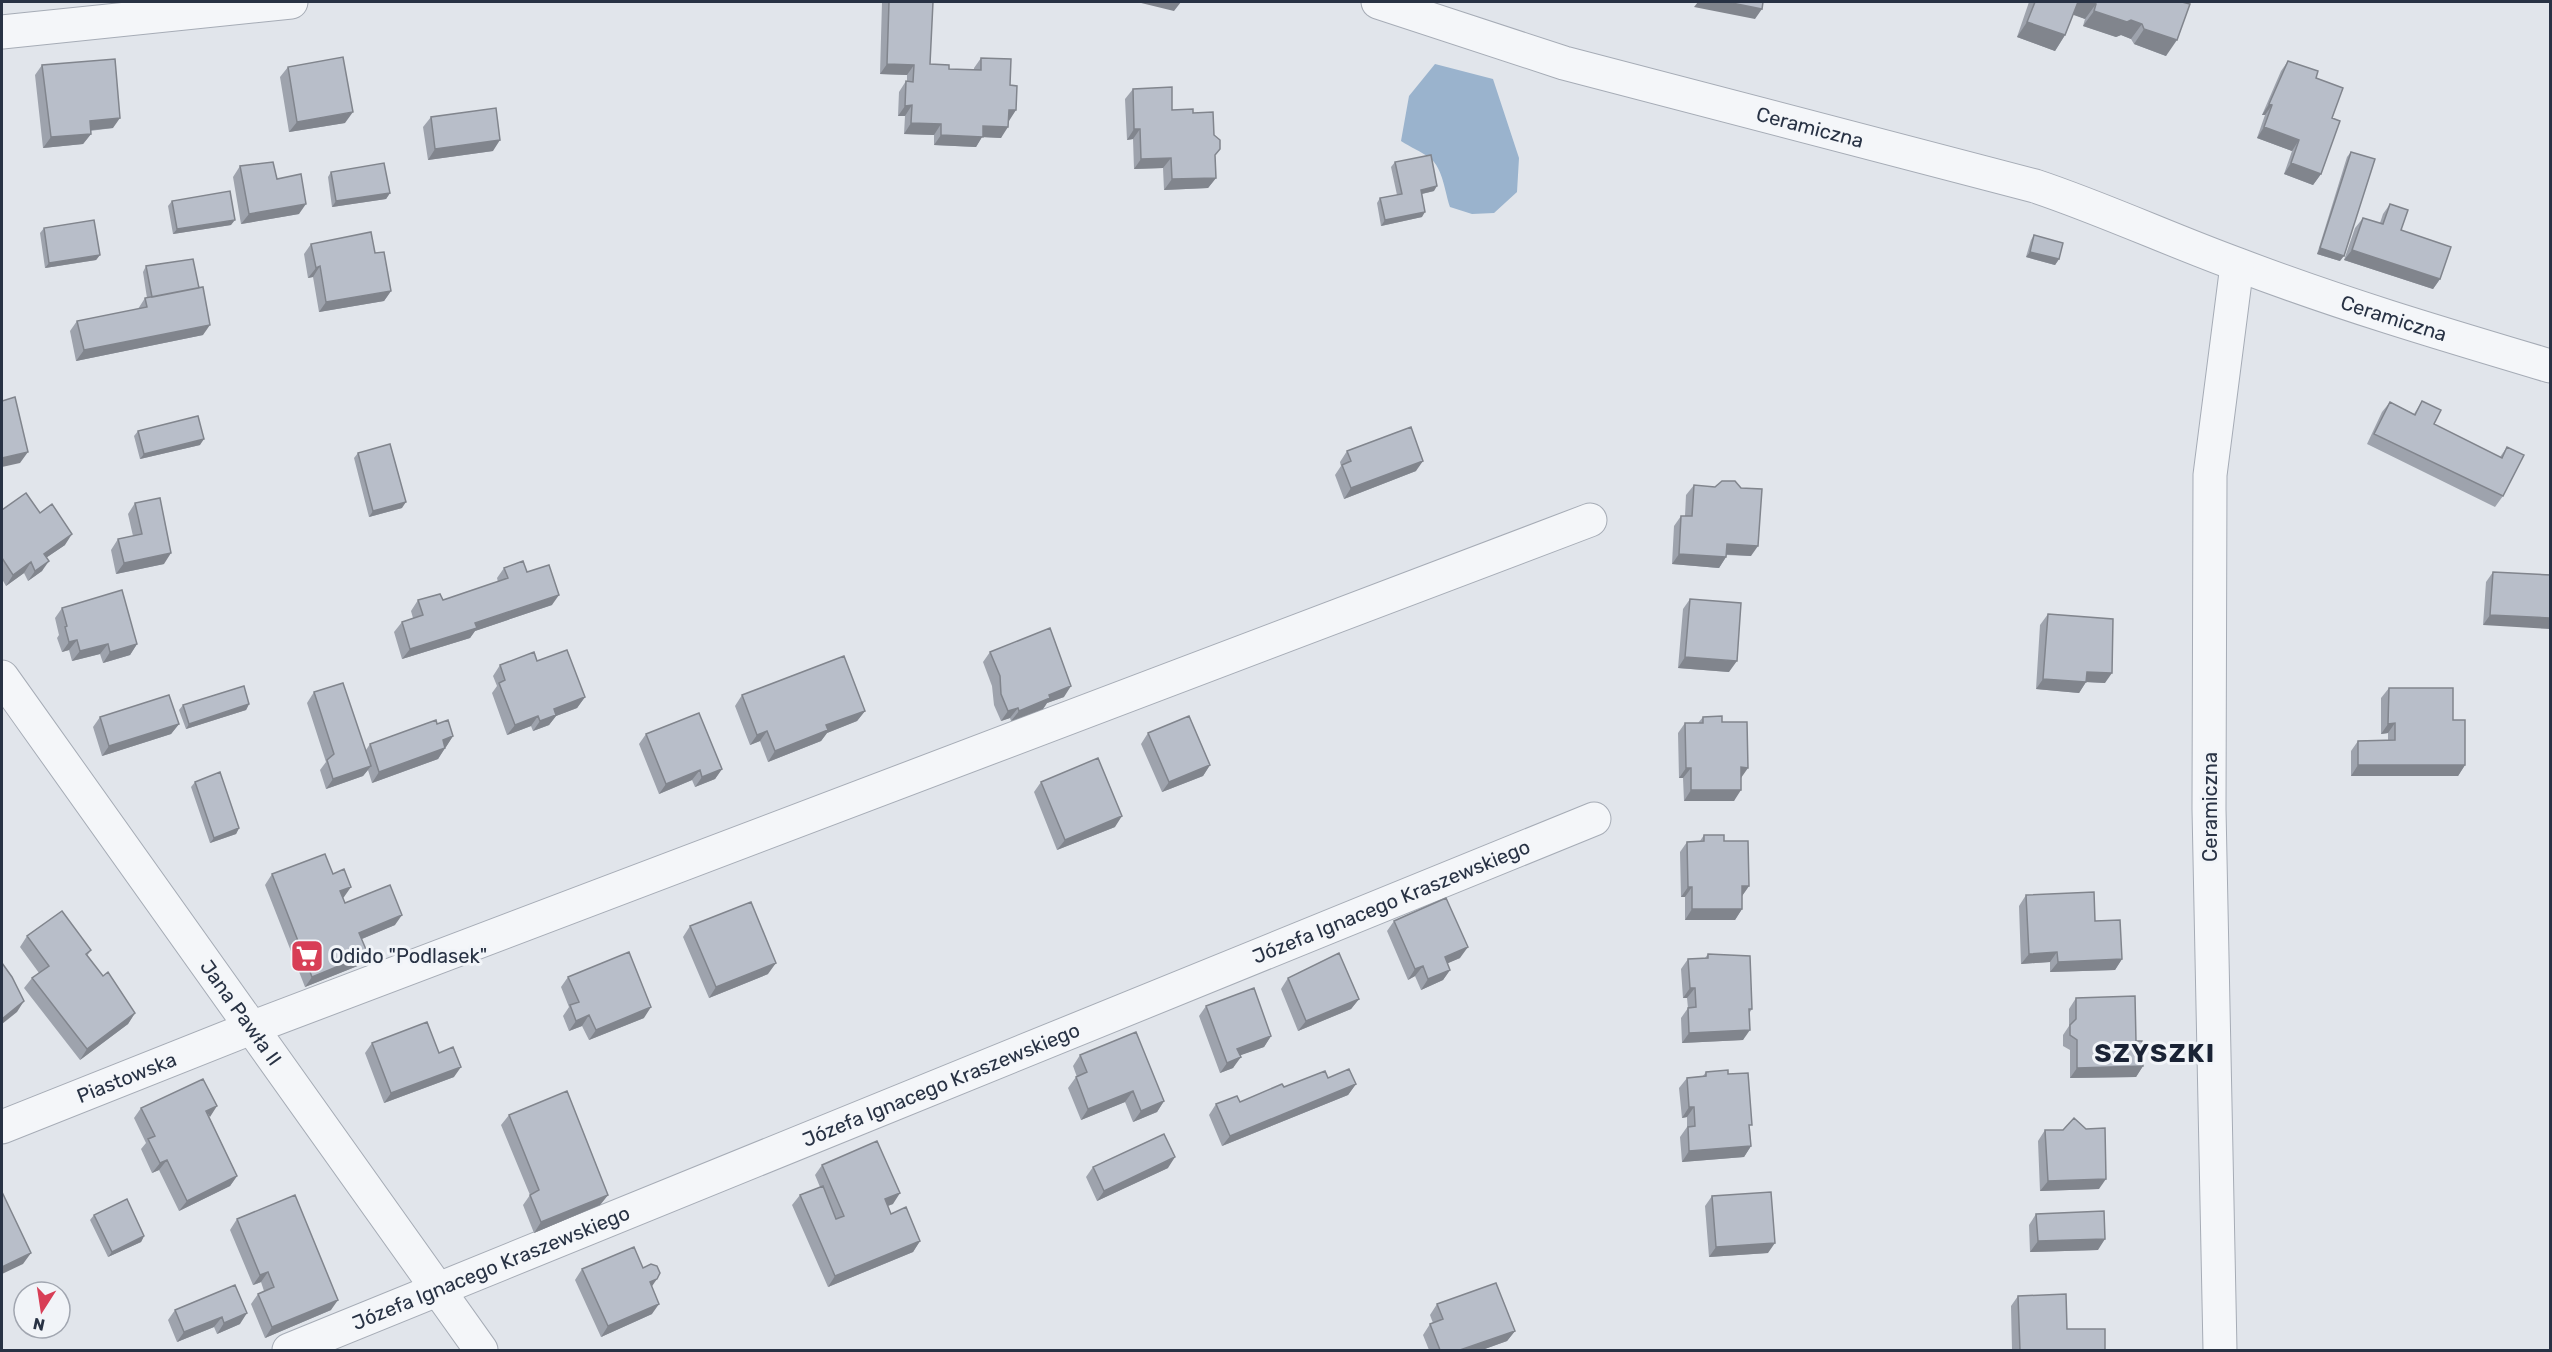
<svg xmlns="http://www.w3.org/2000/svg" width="2552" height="1352" viewBox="0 0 2552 1352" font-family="Rubik,sans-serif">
  <rect width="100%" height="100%" fill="#e1e5eb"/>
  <!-- water -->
  <path fill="#9ab3cd" d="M1435 64 1493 79 1519 158 1517 192 1494 213 1472 214 1450 207C1445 193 1443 168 1430 158 1422 152 1410 147 1401 141L1409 96Z"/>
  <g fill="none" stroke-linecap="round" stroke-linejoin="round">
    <!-- minor casing -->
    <g stroke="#a6acb6" stroke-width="35">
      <g id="minor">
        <path id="s1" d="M1378 2 1564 63 2035 186C2104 209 2170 240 2239 265 2341 304 2446 335 2550 366"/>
        <path d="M2 32 291 2"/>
        <path id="s2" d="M2 677 481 1350"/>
        <path id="s3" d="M2 1127 251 1028 1590 520"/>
        <path id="s4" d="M289 1350 1594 819"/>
        <path d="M2220 1350 2209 809 2210 475 2237 265"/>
      </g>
    </g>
    <!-- minor -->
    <use href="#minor" stroke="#f4f6f9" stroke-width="33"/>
  </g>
  <!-- wall -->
  <path fill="#9ea3ad" d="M882 2H933L930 64 949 69 974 70V68L981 58 1010 85 1016 110 1008 120 1001 138 982 137 976 147 934 145V135L904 134 905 116H898L899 92 906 81H907V75L880 74Z
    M2029 2H2182L2166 56 2134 44 2131 39 2121 35 2116 37 2083 26 2085 19 2073 14 2065 35 2055 51 2017 37Z
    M2288 61 2316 78 2332 118 2321 174 2313 185 2284 174 2292 151 2257 138 2265 115H2262L2281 71Z
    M42 65 113 128 90 131 91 134 83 144 43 148 35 75Z
    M288 67 345 123 289 132 280 77Z
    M1133 89 1172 110 1193 113 1215 157 1216 178 1208 188 1164 190 1163 168 1134 169 1133 139 1127 140 1125 99Z
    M431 117 493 151 428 160 423 127Z
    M2351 152 2340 261 2317 254 2347 157Z
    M1395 162 1434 191 1422 194V217L1381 226 1377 203 1380 198 1397 195 1391 167Z
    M240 166 277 179 299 214 241 224 233 177Z
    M331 172 390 193 386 199 332 207 328 177Z
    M172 201 231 225 173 234 168 206Z
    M2390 204 2401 230 2440 279 2433 289 2344 260 2355 228 2363 218 2380 223 2383 214Z
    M44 228 100 255 96 260 45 268 40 233Z
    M2034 235 2059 259 2055 265 2026 257 2031 240Z
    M311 244 375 253 391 291 384 301 319 312 313 277 308 278 304 254Z
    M146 266 203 335 76 361 70 331 77 321 138 309 145 298H147L143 272Z
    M2422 401 2434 424 2500 457 2507 447 2503 496 2495 507 2367 444 2382 412 2390 402 2414 414Z
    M138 431 200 445 140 459 134 436Z
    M1347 451 1416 471 1344 499 1335 475 1341 466 1340 462Z
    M358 453 402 508 369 517 354 458Z
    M1694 485 1751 556 1726 555V557L1719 568 1672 564 1674 526 1681 516H1685L1686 495Z
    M135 503 164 564 116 574 111 550 118 539 133 536 128 514Z
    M2 510 40 513 65 545 47 557 42 571 28 581 24 573 6 586 2 579Z
    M504 568 527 572 552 605 475 631 470 638 402 659 394 632 402 622 413 618 411 611 418 600H443L498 582 497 578Z
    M2493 572 2550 575 2483 625 2486 582Z
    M1690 599 1729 672 1678 668 1683 609Z
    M62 608 137 644 130 655 103 663 100 654 72 661 69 650 62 652 57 638 59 635 55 618Z
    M2048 614 2105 683 2086 682 2079 693 2036 689 2040 625Z
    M990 652 1064 697 1047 703 1043 709 1011 721 1010 718 1001 721 994 705 992 686 983 662Z
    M537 661 585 697 577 708 556 716 549 725 533 731 531 726 507 735 492 693 497 686 493 676 500 665Z
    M2389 688 2453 720 2465 765 2458 776H2351V751L2358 741 2388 740V733L2381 734V698Z
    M314 692 366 750 370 744 437 724 453 736 438 759 372 783 368 770 363 776 326 789 320 770 326 762 307 703Z
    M742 695 865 711 857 721 827 733 821 741 768 762 760 741 750 745 735 706Z
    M249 704 246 710 186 729 179 710 183 705Z
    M100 717 179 724 171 734 102 756 93 727Z
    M1703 717 1722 722 1741 778 1734 801H1684L1683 778H1679L1678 733 1685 723H1698Z
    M1148 733 1210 765 1203 776 1162 792 1141 744Z
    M646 734 722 769 715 779 695 787 692 780 659 794 639 744Z
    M195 782 239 828 236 834 210 843 191 787Z
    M1041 782 1115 827 1057 850 1034 792Z
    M1704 835 1724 841 1749 886 1742 896V909L1735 920H1685V897H1681L1680 852 1687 842 1700 841Z
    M272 874 344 897 343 898 345 903 395 925 362 939 360 965 305 987 265 885Z
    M2026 895 2095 921 2122 959 2115 970 2050 972V962L2021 964 2019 906Z
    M1394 921 1460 958 1447 963 1450 970 1443 980 1421 990 1415 976 1408 980 1387 931Z
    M690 926 768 974 709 998 683 937Z
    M27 936 91 950 87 956 103 976 135 1013 128 1024 80 1060 24 988 32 978 39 973 20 947Z
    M1708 954 1752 1009 1750 1012 1743 1040 1682 1043 1681 1018 1688 1008 1687 998H1683L1681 969 1688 959 1705 958Z
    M568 977 644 1018 589 1040 582 1026 569 1031 563 1016 569 1007 561 987Z
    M1288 978 1359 999 1351 1009 1298 1031 1281 989Z
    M2076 998 2136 1041 2143 1066 2136 1077 2070 1078V1050L2063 1046V1035L2069 1026V1009Z
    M1206 1006 1271 1036 1264 1047 1240 1055 1233 1068 1220 1073 1199 1016Z
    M372 1043 439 1053 454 1077 384 1103 365 1053Z
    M1080 1055 1164 1101 1157 1112 1133 1122 1125 1102 1081 1120 1068 1088 1076 1077H1077L1073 1066Z
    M1706 1072 1728 1074 1750 1129 1751 1146 1744 1157 1682 1162 1680 1137 1687 1127V1117L1682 1118 1679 1088 1687 1078 1703 1076Z
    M1328 1078 1356 1084 1348 1095 1222 1146 1209 1115 1216 1104 1240 1102 1284 1087Z
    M141 1108 209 1117 237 1176 230 1186 179 1211 159 1170 152 1173 141 1149 146 1143 134 1118Z
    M509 1115 608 1195 600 1205 534 1233 523 1205 530 1195 501 1125Z
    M2045 1130 2099 1189 2040 1191 2038 1141Z
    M822 1165 893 1204 888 1206 891 1214 920 1241 913 1252 828 1287 792 1205 800 1195 820 1187 815 1175Z
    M1093 1167 1168 1168 1097 1201 1086 1177Z
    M1712 1196 1768 1253 1709 1257 1705 1206Z
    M2036 1214 2098 1250 2030 1252 2029 1225Z
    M94 1215 144 1236 141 1242 108 1257 90 1220Z
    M237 1219 331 1310 265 1338 251 1304 258 1294 264 1291 261 1282 253 1285 230 1230Z
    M582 1269 652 1287V1314L601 1337 575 1280Z
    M235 1285 240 1324 217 1334 214 1327 177 1342 168 1320 175 1310Z
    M2018 1296 2067 1329 2105 1350H2012L2011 1306Z
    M1437 1304 1515 1331 1507 1341 1482 1350H1429L1423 1335 1430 1324 1433 1323 1430 1315Z"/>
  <!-- shaded-wall -->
  <path fill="#81858d" d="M1137 2H1181L1174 11Z
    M1698 2H1727L1762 9 1755 19 1694 7Z
    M2076 2H2090L2096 4 2085 19 2068 13Z
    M2094 11 2131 20 2142 24 2131 39 2121 35 2116 37 2083 26Z
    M2027 22 2065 35 2055 51 2017 37Z
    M2144 29 2177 40 2166 56 2134 44Z
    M887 64 914 65 907 75 880 74Z
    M2269 104 2272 105 2265 115H2262Z
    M912 105 905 116H898L905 106Z
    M1009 110H1016L1009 121 1001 120Z
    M353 112 345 123 289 132 297 122Z
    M120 118 113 128 82 131 90 121Z
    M911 123 941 124 934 135 904 134Z
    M983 126 1008 127 1001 138 982 137 976 147 934 145 941 135Z
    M2264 127 2299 140 2292 151 2257 138Z
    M1134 129H1140L1133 139 1127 140Z
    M91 134 83 144 43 148 51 137Z
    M500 140 493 151 428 160 435 149Z
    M1171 158 1163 168 1134 169 1141 159Z
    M2291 163 2321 174 2313 185 2284 174Z
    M1216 178 1208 188 1164 190 1172 179Z
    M1437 186 1434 191 1417 195 1421 190Z
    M390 193 386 199 332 207 336 201Z
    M306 204 299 214 241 224 249 214Z
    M1425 212 1422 217 1381 226 1385 220Z
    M235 220 231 225 173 234 177 229Z
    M2320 248 2344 256 2340 261 2317 254Z
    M2352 250 2440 279 2433 289 2344 260Z
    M2030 252 2059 259 2055 265 2026 257Z
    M100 255 96 260 45 268 49 263Z
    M320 266 313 277 308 278 316 268Z
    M391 291 384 301 319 312 326 302Z
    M210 325 203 335 76 361 84 350Z
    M204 439 200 445 140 459 144 454Z
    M28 452 20 463 2 467V458Z
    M1423 461 1416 471 1344 499 1351 488Z
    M406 502 402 508 369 517 373 511Z
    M72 534 65 545 37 564 44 554Z
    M1727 544 1758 546 1751 556 1720 554Z
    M171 553 164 564 116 574 124 563Z
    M1679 554 1726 557 1719 568 1672 564Z
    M49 561 42 571 28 581 35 571Z
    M31 562 24 573 6 586 13 575Z
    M559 595 552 605 475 631 470 638 402 659 410 649 475 623Z
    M2490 615 2550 618V629L2483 625Z
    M77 640 69 650 62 652 69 642Z
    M108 644 100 654 72 661 80 651Z
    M137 644 130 655 103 663 110 652Z
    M1685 657 1737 661 1729 672 1678 668Z
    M2087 672 2112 673 2105 683 2086 682 2079 693 2036 689 2043 679Z
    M1071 686 1064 697 1047 703 1043 709 1011 721 1019 711 1049 695Z
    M585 697 577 708 556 716 549 725 533 731 540 721 554 709Z
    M249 704 246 710 186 729 189 724Z
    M1018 708 1010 718 1001 721 1008 711Z
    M865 711 857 721 827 733 821 741 768 762 775 751 826 725Z
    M538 716 531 726 507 735 515 725Z
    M2395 723 2388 733 2381 734 2388 724Z
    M179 724 171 734 102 756 109 746Z
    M767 731 760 741 750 745 757 735Z
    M453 736 446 747 435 751 443 740Z
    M445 748 438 759 372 783 379 772Z
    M1210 765 1203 776 1162 792 1169 782Z
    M2358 765H2465L2458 776H2351Z
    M371 766 363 776 326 789 333 779Z
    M1741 767 1748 768 1741 778Z
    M1686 768H1691L1683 778H1679Z
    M722 769 715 779 695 787 702 777Z
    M700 770 692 780 659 794 666 784Z
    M1691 790H1741L1734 801H1684Z
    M1122 816 1115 827 1057 850 1065 840Z
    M239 828 236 834 210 843 214 838Z
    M1742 886H1749L1742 896Z
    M351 887 344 897 333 902 340 891Z
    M1688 887H1692L1685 897H1681Z
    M1692 909H1742L1735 920H1685Z
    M402 915 395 925 352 943 359 933Z
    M1468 947 1460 958 1437 968 1445 957Z
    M2057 952 2050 962 2021 964 2029 954Z
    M368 954 360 965 305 987 312 977Z
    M2122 959 2115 970 2050 972 2058 962Z
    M776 963 768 974 709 998 716 987Z
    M1423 966 1415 976 1408 980 1415 969Z
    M1450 970 1443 980 1421 990 1428 979Z
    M1690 988H1695L1687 998H1683Z
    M1359 999 1351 1009 1298 1031 1306 1021Z
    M24 1001 17 1012 2 1024V1019Z
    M651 1007 644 1018 589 1040 596 1030Z
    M135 1013 128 1024 80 1060 87 1049Z
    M589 1015 582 1026 569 1031 576 1021Z
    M1750 1030 1743 1040 1682 1043 1689 1033Z
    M1271 1036 1264 1047 1230 1059 1237 1049Z
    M1241 1057 1233 1068 1220 1073 1227 1063Z
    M2143 1066 2136 1077 2070 1078 2077 1068Z
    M461 1067 454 1077 384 1103 391 1093Z
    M1356 1084 1348 1095 1222 1146 1230 1136Z
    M1133 1091 1125 1102 1081 1120 1088 1109Z
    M1164 1101 1157 1112 1133 1122 1141 1111Z
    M217 1106 210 1117 206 1111Z
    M1689 1107H1694L1687 1117 1682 1118Z
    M1751 1146 1744 1157 1682 1162 1689 1151Z
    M1175 1157 1168 1168 1097 1201 1104 1191Z
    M167 1160 159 1170 152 1173 160 1163Z
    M237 1176 230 1186 179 1211 187 1201Z
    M2106 1179 2099 1189 2040 1191 2048 1181Z
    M900 1193 893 1204 878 1209 885 1199Z
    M608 1195 600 1205 534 1233 541 1222Z
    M144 1236 141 1242 108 1257 112 1252Z
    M2105 1239 2098 1250 2030 1252 2038 1241Z
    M920 1241 913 1252 828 1287 835 1276Z
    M1775 1243 1768 1253 1709 1257 1716 1247Z
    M31 1253 23 1264 2 1274V1267Z
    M268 1272 261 1282 253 1285 260 1275Z
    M657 1279 650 1289V1282Z
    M338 1300 331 1310 265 1338 272 1327Z
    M659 1304 652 1314 601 1337 608 1326Z
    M247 1313 240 1324 217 1334 224 1323Z
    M222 1317 214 1327 177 1342 184 1332Z
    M1515 1331 1507 1341 1482 1350H1460Z"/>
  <!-- building -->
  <path fill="#b8bec9" stroke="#81858d" stroke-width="1.5" d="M889 2H933L930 64 949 65V69L981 70V58L1011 59 1010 85 1017 86 1016 110H1009L1008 127 983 126V137L941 135V124L911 123 912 105 905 106 906 81 913 82 914 65 887 64Z
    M1727 2H1763L1762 9Z
    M2035 2H2078L2065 35 2027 22Z
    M2090 2H2182L2190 4 2177 40 2144 29 2142 24 2131 20 2127 22 2094 11 2096 4Z
    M343 57 353 112 297 122 288 67Z
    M115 59 120 118 90 121 91 134 51 137 42 65Z
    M2288 61 2318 71 2316 78 2343 88 2332 118 2340 121 2321 174 2291 163 2299 140 2264 127 2272 105 2269 104Z
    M1172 87V110L1193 109V113L1213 112 1214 135 1220 140V149L1215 155 1216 178 1172 179 1171 158 1141 159 1140 129H1134L1133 89Z
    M496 108 500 140 435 149 431 117Z
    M2351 152 2375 159 2344 256 2320 248Z
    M1431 155 1437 186 1421 190 1425 212 1385 220 1380 198 1402 194 1395 162Z
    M273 162 277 179 301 174 306 204 249 214 240 166Z
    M384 163 390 193 336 201 331 172Z
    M230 191 235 220 177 229 172 201Z
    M2390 204 2408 210 2401 230 2451 247 2440 279 2352 250 2363 218 2383 224Z
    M94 220 100 255 49 263 44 228Z
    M371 232 375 253 384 252 391 291 326 302 320 266 316 268 311 244Z
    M2034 235 2063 243 2059 259 2030 252Z
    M193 259 199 288 152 297 146 266Z
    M203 287 210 325 84 350 77 321 147 307 145 298Z
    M15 397 28 452 2 458V401Z
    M2422 401 2441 410 2434 424 2502 458 2507 447 2524 455 2503 496 2374 434 2390 402 2415 415Z
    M198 416 204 439 144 454 138 431Z
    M1411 427 1423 461 1351 488 1342 465 1351 461 1347 451Z
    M390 444 406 502 373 511 358 453Z
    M1722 481H1735L1741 488 1762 489 1758 546 1727 544 1726 557 1679 554 1681 516H1692L1694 485 1715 487Z
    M26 493 40 513 52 504 72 534 44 554 49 561 35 571 31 562 13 575 2 558V510Z
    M160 498 171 553 124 563 118 539 142 534 135 503Z
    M523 561 527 572 549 565 559 595 475 623 477 628 410 649 402 622 423 615 418 600 440 594 443 600 508 578 504 568Z
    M2493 572 2550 575V618L2490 615Z
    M122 590 137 644 110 652 108 644 80 651 77 640 69 642 65 627 67 626 62 608Z
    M1690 599 1741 603 1737 661 1685 657Z
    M2048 614 2113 619 2112 673 2087 672 2086 682 2043 679Z
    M1050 628 1071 686 1049 695 1050 698 1019 711 1018 708 1008 711 1001 694 1000 676 990 652Z
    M567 650 585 697 554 709 556 715 540 721 538 716 515 725 499 683 505 680 500 665 534 652 537 661Z
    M844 656 865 711 826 725 828 730 775 751 767 731 757 735 742 695Z
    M343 683 371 766 333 779 327 760 334 754 314 692Z
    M244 686 249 704 189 724 183 705Z
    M2389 688H2453V720H2465V765H2358V741L2395 740V723L2388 724Z
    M169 695 179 724 109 746 100 717Z
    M699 713 722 769 702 777 700 770 666 784 646 734Z
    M1189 716 1210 765 1169 782 1148 733Z
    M1722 716V722H1747L1748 768 1741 767V790H1691V768H1686L1685 723H1703V717Z
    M436 720 437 724 448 720 453 736 443 740 445 748 379 772 370 744Z
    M1098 758 1122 816 1065 840 1041 782Z
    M220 772 239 828 214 838 195 782Z
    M1704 835H1724V841H1748L1749 886H1742V909H1692V887H1688L1687 842 1704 841Z
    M325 854 333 874 344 869 351 887 340 891 345 903 390 885 402 915 359 933 368 954 312 977 272 874Z
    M2094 892 2095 921 2120 920 2122 959 2058 962 2057 952 2029 954 2026 895Z
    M1446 898 1468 947 1445 957 1450 970 1428 979 1423 966 1415 969 1394 921Z
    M751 902 776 963 716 987 690 926Z
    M62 911 91 950 86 954 103 976 108 972 135 1013 87 1049 32 978 49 966 27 936Z
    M629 952 651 1007 596 1030 589 1015 576 1021 570 1005 579 1002 568 977Z
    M1339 953 1359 999 1306 1021 1288 978Z
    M1708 954 1750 956 1752 1009H1749L1750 1030 1689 1033 1688 1008 1696 1007 1695 988H1690L1688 959 1708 958Z
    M2 963 12 977 24 1001 2 1019Z
    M1254 988 1271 1036 1237 1049 1241 1057 1227 1063 1206 1006Z
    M2135 996 2136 1041H2142L2143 1066 2077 1068V1040L2070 1035V1025L2076 1019V998Z
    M427 1022 439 1053 453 1047 461 1067 391 1093 372 1043Z
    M1136 1032 1164 1101 1141 1111 1133 1091 1088 1109 1076 1077 1087 1072 1080 1055Z
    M1349 1069 1356 1084 1230 1136 1216 1104 1237 1096 1240 1102 1282 1084 1284 1087 1325 1071 1328 1078Z
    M1728 1070V1074L1748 1073 1752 1125H1749L1751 1146 1689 1151 1688 1127 1695 1126 1694 1107H1689L1687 1078 1706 1076V1072Z
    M203 1079 217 1106 206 1111 237 1176 187 1201 167 1160 160 1163 148 1139 155 1136 141 1108Z
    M567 1091 608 1195 541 1222 530 1195 539 1190 509 1115Z
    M2074 1118 2086 1129 2105 1128 2106 1179 2048 1181 2045 1130H2063Z
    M1164 1134 1175 1157 1104 1191 1093 1167Z
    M877 1141 900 1193 885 1199 891 1214 906 1207 920 1241 835 1276 800 1195 823 1186 836 1219 844 1216 822 1165Z
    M2 1192 31 1253 2 1267Z
    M1771 1192 1775 1243 1716 1247 1712 1196Z
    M295 1195 338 1300 272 1327 258 1294 274 1287 268 1272 260 1275 237 1219Z
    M127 1199 144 1236 112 1252 94 1215Z
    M2104 1211 2105 1239 2038 1241 2036 1214Z
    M634 1247 643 1268 651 1264 657 1266 660 1273 657 1279 650 1282 659 1304 608 1326 582 1269Z
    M1496 1283 1515 1331 1460 1350H1440L1430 1324 1443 1319 1437 1304Z
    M235 1285 247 1313 224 1323 222 1317 184 1332 175 1310Z
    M2066 1294 2067 1329H2105V1350H2020L2018 1296Z"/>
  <!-- icons -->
  <defs>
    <g id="supermarket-square" transform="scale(1.725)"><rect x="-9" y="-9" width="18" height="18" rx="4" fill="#d83e56" stroke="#f1f4f8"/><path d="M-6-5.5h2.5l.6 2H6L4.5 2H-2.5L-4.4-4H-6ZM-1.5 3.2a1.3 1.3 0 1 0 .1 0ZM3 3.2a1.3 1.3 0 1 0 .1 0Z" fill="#fff"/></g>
  </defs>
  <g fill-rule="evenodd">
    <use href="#supermarket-square" x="307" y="956"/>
  </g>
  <g text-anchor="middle" stroke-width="6" stroke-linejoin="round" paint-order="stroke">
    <!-- street labels -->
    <g font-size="20" fill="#283244" stroke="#f1f4f8">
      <text dy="7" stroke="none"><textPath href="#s1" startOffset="450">Ceramiczna</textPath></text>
      <text dy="7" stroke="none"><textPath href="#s1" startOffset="1065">Ceramiczna</textPath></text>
      <text transform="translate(2210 807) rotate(-90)" y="7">Ceramiczna</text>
      <text dy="7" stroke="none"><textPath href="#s4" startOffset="1190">Józefa Ignacego Kraszewskiego</textPath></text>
      <text dy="7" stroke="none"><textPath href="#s2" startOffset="412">Jana Pawła II</textPath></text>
      <text dy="7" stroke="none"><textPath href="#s3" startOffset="134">Piastowska</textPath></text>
      <text dy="7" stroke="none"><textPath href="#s4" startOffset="704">Józefa Ignacego Kraszewskiego</textPath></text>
      <text dy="7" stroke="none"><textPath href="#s4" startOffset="218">Józefa Ignacego Kraszewskiego</textPath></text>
    </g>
    <!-- poi labels -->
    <g font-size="20" fill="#283244" stroke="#f1f4f8" text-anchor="start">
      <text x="330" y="963">Odido "Podlasek"</text>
    </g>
    <!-- district labels -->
    <g font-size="26" font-weight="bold" letter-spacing="1.5" fill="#1a2335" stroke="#f1f4f8">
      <text x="2155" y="1062">SZYSZKI</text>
    </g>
  </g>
  <!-- border -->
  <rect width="2552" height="1352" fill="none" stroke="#283244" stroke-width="6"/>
  <!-- north arrow -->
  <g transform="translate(42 1310) rotate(192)"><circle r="28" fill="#f1f4f8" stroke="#a1a6b0" stroke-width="1.5"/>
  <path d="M0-4.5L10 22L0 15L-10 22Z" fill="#d83e56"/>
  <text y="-9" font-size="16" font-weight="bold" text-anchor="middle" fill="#283244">N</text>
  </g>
</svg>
